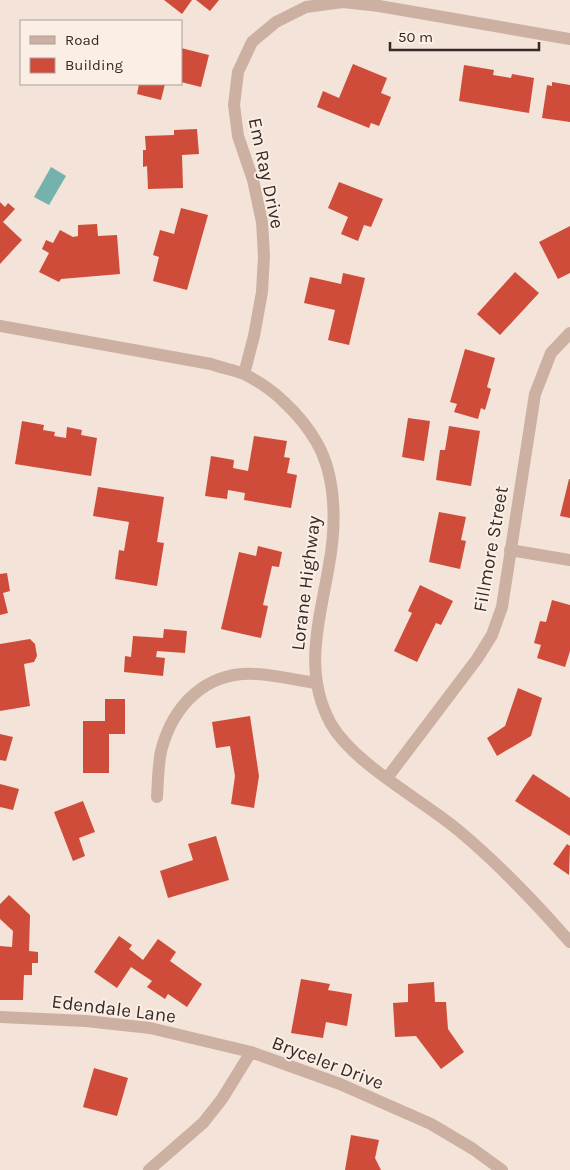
<svg xmlns="http://www.w3.org/2000/svg" width="570" height="1170" viewBox="0 0 570 1170" font-family="Karla,sans-serif">
  <rect width="100%" height="100%" fill="#f3e3d8"/>
  <!-- water -->
  <path fill="#75b2ad" d="M51 167 66 176 49 205 34 197Z"/>
  <!-- building -->
  <path fill="#cf4c3a" d="M164 0H192L182 14Z
    M196 0H219L210 11Z
    M181 48 209 55 201 87 181 82Z
    M353 64 387 78 381 93 391 97 379 126 371 123 369 128 317 107 323 91 339 98Z
    M464 65 494 70 493 75 511 78 512 74 534 78 529 113 459 101Z
    M552 82 570 85V122L542 118 547 85 552 86Z
    M139 84H165L161 100 137 94Z
    M197 129 199 154 182 155 183 188 148 189 147 166 143 167V150H146L145 136 174 135V130Z
    M339 182 383 199 371 227 364 225 358 241 341 234 348 217 328 208Z
    M0 202 5 207 8 203 15 209 3 222 22 240 0 264Z
    M181 208 208 215 187 290 153 281 159 257 153 255 160 230 174 234Z
    M97 224 98 236 117 235 120 274 61 279 59 282 39 272 49 253 42 249 46 240 53 243 60 230 73 237 78 236V225Z
    M570 226V273L558 279 539 242Z
    M515 272 539 293 500 335 477 314Z
    M343 273 365 278 349 345 328 340 335 310 304 303 310 277 341 284Z
    M465 349 495 358 487 387 491 389 485 410 481 408 478 419 454 412 457 404 450 402Z
    M408 418 430 421 424 461 402 457Z
    M22 421 44 425 43 430 55 432 54 436 66 438 67 427 82 430 81 435 97 438 91 476 15 464Z
    M449 426 480 431 471 486 436 480 440 450H445Z
    M254 436 287 441 284 457 290 458 287 473 297 475 291 508 244 500 245 493 228 490 227 499 205 496 211 456 234 460 233 468 248 471Z
    M569 479H570V518L560 516Z
    M98 487 164 497 157 542 164 543 157 586 115 579 119 550 124 551 129 522 93 516Z
    M439 512 466 517 461 540 466 541 460 569 429 562Z
    M258 546 282 552 279 567 272 566 263 605 268 606 261 638 221 629 239 552 256 556Z
    M7 573 10 591 3 593 8 613 0 615V574Z
    M420 585 453 601 441 625 436 623 417 662 394 651 412 613 408 611Z
    M552 600 570 605V651L565 667 537 658 541 645 534 643 540 621 546 622Z
    M164 629 187 631 185 653 157 651 156 657 165 658 163 676 124 672 125 656 131 657 133 636 163 638Z
    M30 639 35 644 37 656 34 662 24 664 30 706 0 711V644Z
    M518 688 542 698 531 736 497 756 487 738 505 726Z
    M105 699H125V734H109V773H83V721H105Z
    M250 716 259 776 254 808 231 804 235 776 230 746 216 748 212 722Z
    M0 734 13 737 6 761 0 760Z
    M533 774 570 798V836L515 801Z
    M0 784 19 789 13 810 0 807Z
    M83 801 95 832 79 838 85 856 73 861 54 812Z
    M216 836 229 880 168 898 160 871 193 860 188 844Z
    M567 844 570 846 569 875 553 864Z
    M9 895 30 915 29 951 38 952V963H32V975H24L23 1000H0V946L12 947 13 931 0 919V904Z
    M119 936 132 945 129 949 143 960 158 939 176 952 170 961 202 984 187 1007 168 994 165 999 147 987 152 981 131 967 117 988 94 972Z
    M301 979 330 984 328 990 352 994 347 1026 326 1022 323 1038 291 1033Z
    M434 982 435 1002H446L448 1029 464 1052 441 1069 416 1036 395 1037 393 1003 408 1002V984Z
    M94 1068 128 1078 117 1116 83 1107Z
    M351 1135 379 1140 375 1158 381 1170H345Z"/>
  <g fill="none" stroke-linecap="round" stroke-linejoin="round">
    <!-- minor -->
    <path stroke="#ccb1a3" stroke-width="12" d="M0 326 211 364C222 368 234 370 244 374 258 381 273 391 284 402 297 414 308 427 317 443 337 478 336 527 329 565 320 619 302 672 331 724 355 765 421 799 458 830 499 864 535 902 570 942
      M244 374 254 336 262 292 264 256 262 222 253 180 238 136 234 105 238 72 252 42 276 22 306 7 343 2 379 6 570 39
      M510 550 570 560
      M387 778 477 659 492 635 502 607 535 394 551 353 570 333
      M157 797C158 782 158 766 161 751 173 705 206 671 256 674 276 675 296 680 316 683
      M0 1017 86 1021 150 1028 251 1052
      M149 1170 203 1123 222 1099 251 1052 340 1084 431 1124 473 1149 502 1170"/>
  </g>
  <g text-anchor="middle" stroke-width="4" stroke-linejoin="round" paint-order="stroke">
    <!-- street labels -->
    <g font-size="19" fill="#362926" stroke="#faeee5">
      <text transform="translate(267 173) rotate(78)" y="7">Em Ray Drive</text>
      <text transform="translate(490 549) rotate(-80)" y="7">Fillmore Street</text>
      <text transform="translate(305 583) rotate(-83)" y="7">Lorane Highway</text>
      <text transform="translate(114 1008) rotate(7)" y="7">Edendale Lane</text>
      <text transform="translate(328 1062) rotate(21)" y="7">Bryceler Drive</text>
    </g>
  </g>
  <!-- legend -->
  <rect x="20" y="20" width="162" height="65" fill="#faeee5" stroke="#ac9f99"/>
  <rect x="30" y="36" width="25" height="8" fill="#ccb1a3" stroke="#ac9f99"/>
  <text x="65" y="45" font-size="15" fill="#362926">Road</text>
  <rect x="30" y="58" width="25" height="15" fill="#cf4c3a" stroke="#ac9f99"/>
  <text x="65" y="70" font-size="15" fill="#362926">Building</text>
  <!-- scale -->
  <path d="M390 42v8h149v-8" fill="none" stroke="#362926" stroke-width="2.5"/>
  <text x="398" y="42" font-size="15" fill="#362926" stroke="#faeee5" stroke-width="4" paint-order="stroke">50 m</text>
</svg>
